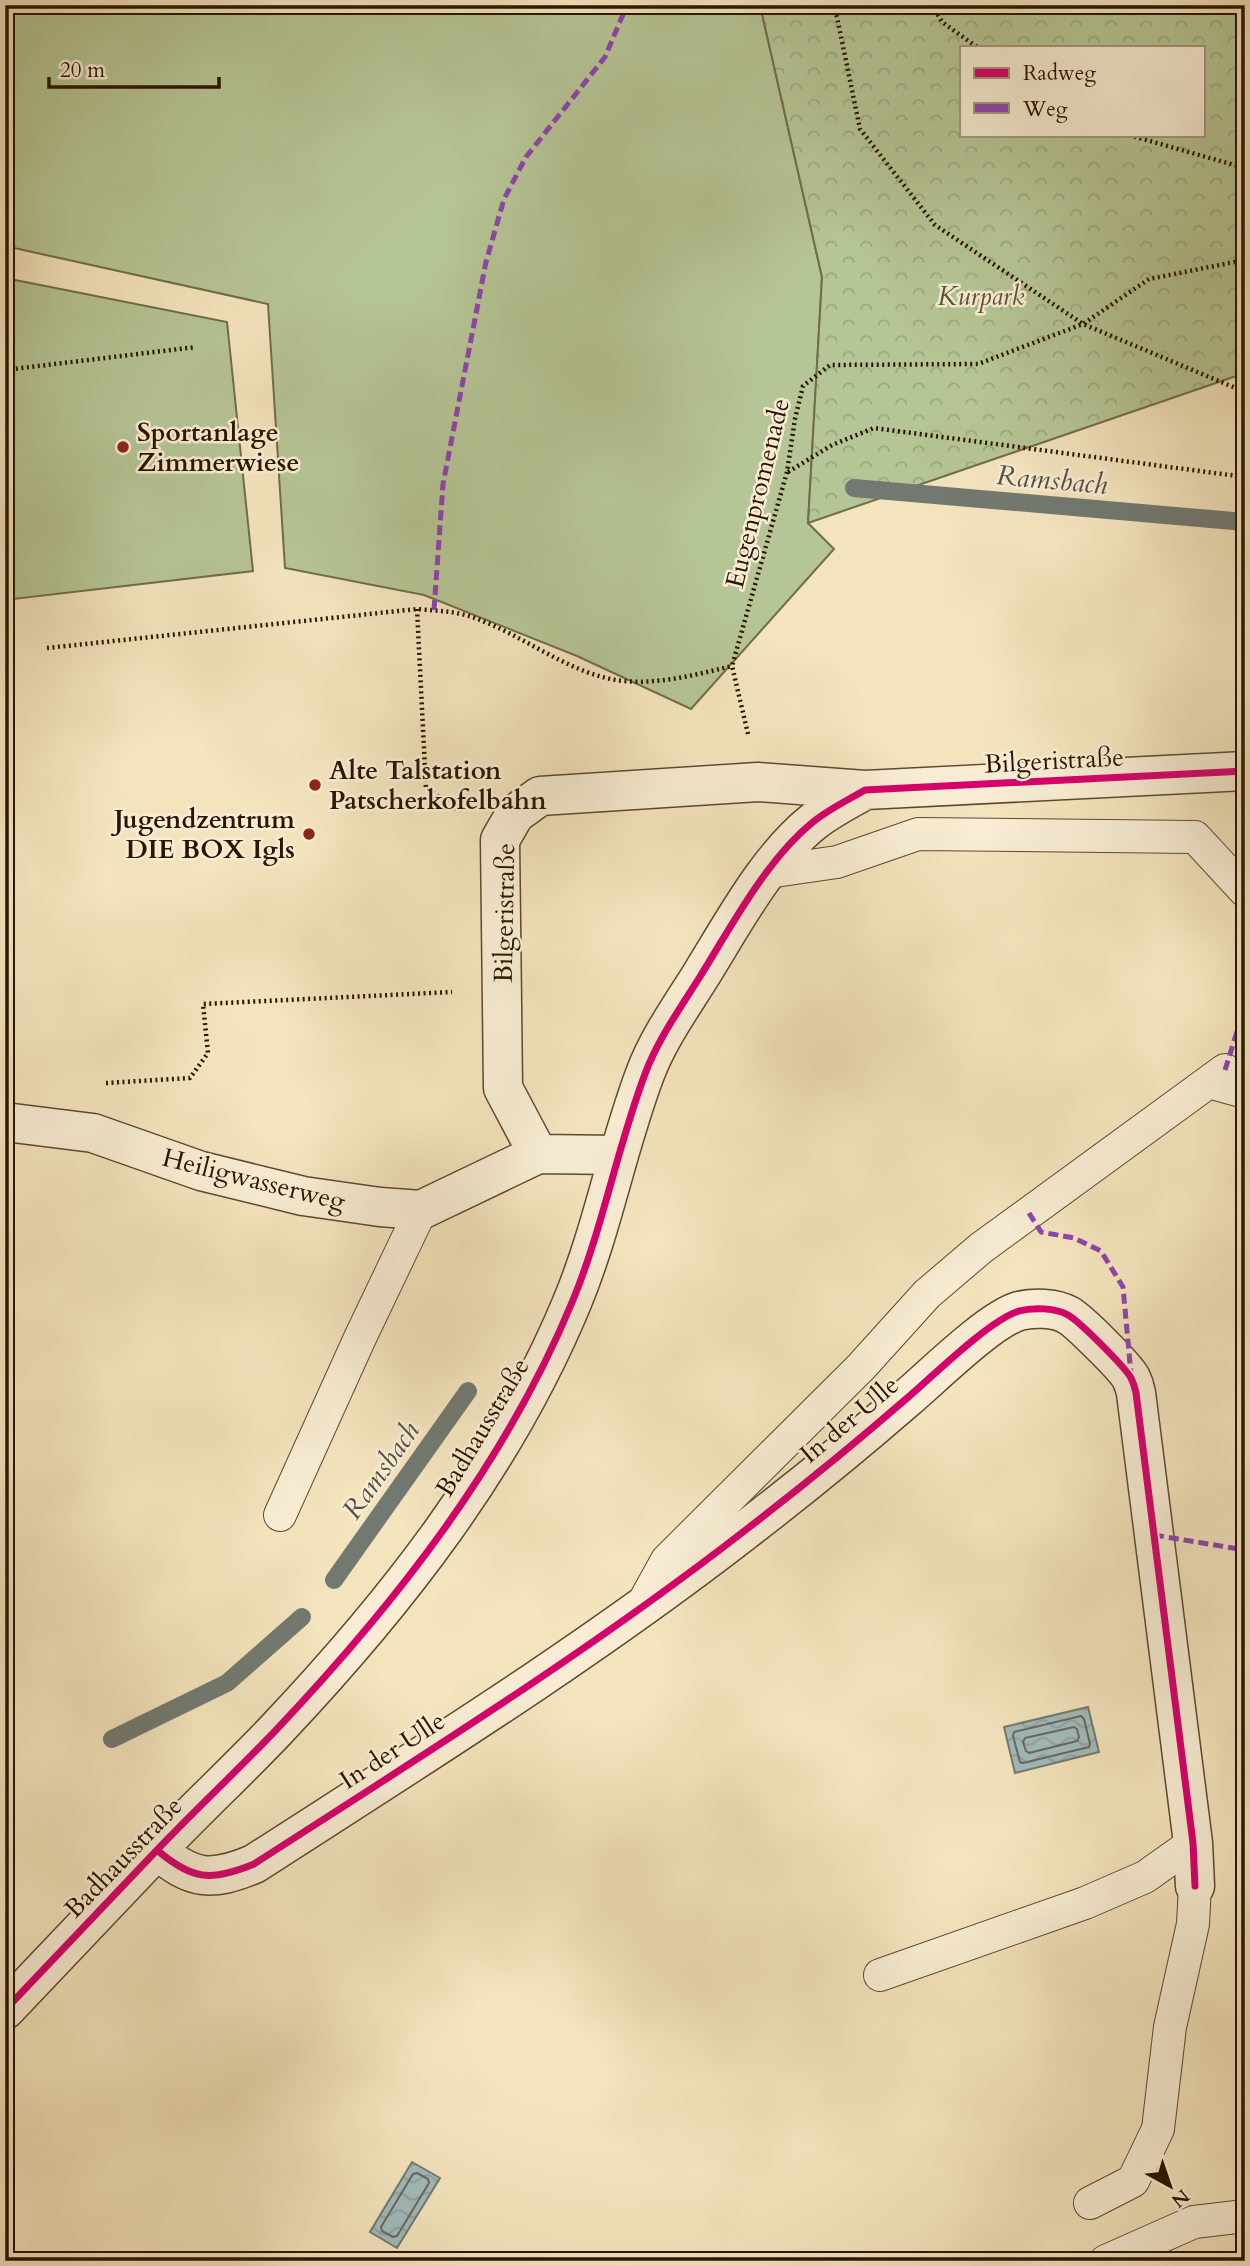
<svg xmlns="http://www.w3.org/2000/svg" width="1250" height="2266" viewBox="0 0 1250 2266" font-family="Cardo,serif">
  <defs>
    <pattern id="park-crowns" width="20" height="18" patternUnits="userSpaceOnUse" patternTransform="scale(1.75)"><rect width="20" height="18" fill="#b6c595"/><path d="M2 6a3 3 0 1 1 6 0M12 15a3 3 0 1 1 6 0" fill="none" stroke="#9ca87f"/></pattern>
    <pattern id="water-waves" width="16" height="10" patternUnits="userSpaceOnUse" patternTransform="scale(1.75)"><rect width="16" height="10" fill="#a2bbbc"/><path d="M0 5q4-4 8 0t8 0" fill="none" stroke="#8ca0a0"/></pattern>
  </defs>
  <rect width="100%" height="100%" fill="#f4e4bd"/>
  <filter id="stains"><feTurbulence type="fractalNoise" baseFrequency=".00286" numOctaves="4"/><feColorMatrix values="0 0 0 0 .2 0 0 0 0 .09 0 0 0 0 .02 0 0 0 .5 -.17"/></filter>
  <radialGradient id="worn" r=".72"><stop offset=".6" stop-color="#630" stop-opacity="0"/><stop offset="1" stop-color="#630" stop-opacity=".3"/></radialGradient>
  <!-- green -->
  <path fill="#b6c595" stroke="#706d4a" stroke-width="2" d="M5 5H760L822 277 808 523 834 549 691 709 577 656 424 595 285 568 268 304 5 246Z
    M5 278 227 322 253 571 5 600Z"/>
  <!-- park -->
  <path fill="url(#park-crowns)" stroke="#706d4a" stroke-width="2" fill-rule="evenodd" d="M760 5H1245V373L808 523 822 277ZM961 47H1203V135H961Z"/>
  <!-- water -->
  <path fill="url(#water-waves)" stroke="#727971" stroke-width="2" d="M1088 1707 1099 1752 1015 1773 1004 1727Z
    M412 2162 440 2178 397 2248 370 2232Z"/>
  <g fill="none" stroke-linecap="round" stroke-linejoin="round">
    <!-- shore -->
    <path stroke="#66685e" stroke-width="2" d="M1081 1716 1084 1719 1090 1744 1089 1747 1023 1763 1020 1762 1013 1736 1014 1732Z
      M1074 1727 1077 1729 1079 1737 1077 1741 1029 1753 1026 1751 1023 1742 1025 1738Z
      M417 2173 428 2179 429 2183 397 2236 393 2237 382 2231 381 2227 413 2174Z"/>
    <!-- stream -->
    <path stroke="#727971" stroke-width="18" d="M854 488 1245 522
      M334 1580 468 1391
      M112 1739 227 1683 302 1617"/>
    <!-- lane casing -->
    <g stroke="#5c492f" stroke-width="34">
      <path id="lane" d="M768 872 837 862 918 834 1195 837 1245 891
        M1209 1082 1245 1092
        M280 1515 359 1340 421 1210
        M641 1607 667 1560 861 1367 927 1294 981 1248 1225 1070
        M880 1975 1085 1903 1145 1877 1193 1843
        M1090 2203 1133 2181 1158 2129 1170 2027 1193 1924 1195 1886
        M1106 2261 1194 2222 1245 2216"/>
    </g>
    <!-- street casing -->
    <g stroke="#5c492f" stroke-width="41">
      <path id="street" d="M5 1122 93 1133 201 1171 303 1196 380 1207 421 1210 538 1154 619 1155
        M538 1154 503 1088 500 840 515 814 540 796 758 782 865 790 1245 771
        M157 1850C192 1880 211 1882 254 1864 420 1757 587 1653 743 1532 799 1489 853 1445 906 1399 932 1377 989 1320 1019 1311 1033 1307 1056 1308 1068 1315 1079 1321 1125 1367 1131 1378 1133 1382 1135 1388 1136 1393L1193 1843 1195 1886
        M5 2010C56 1957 106 1903 157 1850 196 1809 237 1771 276 1730 396 1603 506 1463 573 1300 603 1227 617 1148 645 1074 658 1039 681 1007 701 975 732 925 767 859 813 822 829 809 848 800 865 790"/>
    </g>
    <!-- path -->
    <path stroke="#291500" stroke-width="4.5" stroke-dasharray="2 3.5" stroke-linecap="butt" d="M832 5 837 17 860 129 935 225 1083 324 1245 392
      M932 5 942 22 977 47
      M1129 135 1245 168
      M5 370 196 347
      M788 472 832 445 874 428 1245 477
      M417 609 426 788 460 811
      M47 648 417 609C439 611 459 611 480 620 525 637 568 672 616 680 654 686 695 675 732 666
      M748 734 732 666 787 472 795 419 803 386 830 365 978 364 1083 324 1149 279 1245 260
      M106 1083 190 1078 208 1053 203 1004 452 992"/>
    <!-- lane -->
    <use href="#lane" stroke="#f8edd4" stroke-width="32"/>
    <!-- street -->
    <use href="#street" stroke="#f8edd4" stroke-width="38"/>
    <!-- quiet -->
    <path stroke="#8e44ad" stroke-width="5" stroke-dasharray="10 5" stroke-linecap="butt" d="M434 610 443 484 486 262 504 199 526 157 605 57 627 5
      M1225 1070 1245 1006
      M1029 1213 1041 1232 1074 1238 1101 1251 1123 1287 1131 1374
      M1154 1535 1245 1550"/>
    <!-- cycleway casing -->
    <g stroke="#f8edd4" stroke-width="11">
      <path id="cycleway" d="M157 1850C192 1880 211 1882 254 1864 420 1757 587 1653 743 1532 799 1489 853 1445 906 1399 932 1377 989 1320 1019 1311 1033 1307 1056 1308 1068 1315 1079 1321 1125 1367 1131 1378 1133 1382 1135 1388 1136 1393L1193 1843 1195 1886
        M5 2010C56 1957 106 1903 157 1850 196 1809 237 1771 276 1730 396 1603 506 1463 573 1300 603 1227 617 1148 645 1074 658 1039 681 1007 701 975 732 925 767 859 813 822 829 809 848 800 865 790L1245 771"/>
    </g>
    <!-- cycleway -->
    <use href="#cycleway" stroke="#d6006c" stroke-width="7"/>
  </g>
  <!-- markers -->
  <g fill="#8f2418" stroke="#f8edd4" stroke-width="2.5">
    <circle cx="123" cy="447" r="7"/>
    <circle cx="315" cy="785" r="7"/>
    <circle cx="309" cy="834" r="7"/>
  </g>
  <g text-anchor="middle" stroke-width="5" stroke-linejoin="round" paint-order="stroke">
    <!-- park labels -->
    <g font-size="26" font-style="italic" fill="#5a5334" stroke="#f8edd4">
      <text x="981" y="305">Kurpark</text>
    </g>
    <!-- poi labels -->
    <g font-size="26" font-weight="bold" fill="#291500" stroke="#f8edd4" text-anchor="start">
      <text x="137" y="441">Sportanlage<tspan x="137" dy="30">Zimmerwiese</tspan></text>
      <text x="329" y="779">Alte Talstation<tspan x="329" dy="30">Patscherkofelbahn</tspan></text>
      <text x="295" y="828" text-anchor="end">Jugendzentrum<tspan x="295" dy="30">DIE BOX Igls</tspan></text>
    </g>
    <!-- street labels -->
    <g font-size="26" fill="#291500" stroke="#f8edd4">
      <text transform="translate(757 493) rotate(-76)" y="9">Eugenpromenade</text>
      <text transform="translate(1054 760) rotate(-3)" y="9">Bilgeristraße</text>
      <text transform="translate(504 913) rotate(-89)" y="9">Bilgeristraße</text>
      <text transform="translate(254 1179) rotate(14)" y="9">Heiligwasserweg</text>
      <text transform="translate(849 1419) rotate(-40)" y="9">In der Ulle</text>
      <text transform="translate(482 1427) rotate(-59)" y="9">Badhausstraße</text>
      <text transform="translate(392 1750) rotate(-33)" y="9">In der Ulle</text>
      <text transform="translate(123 1857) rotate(-46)" y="9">Badhausstraße</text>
    </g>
    <!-- water labels -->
    <g font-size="28" font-style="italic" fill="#534f42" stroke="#f8edd4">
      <text transform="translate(1052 479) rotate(5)" y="10">Ramsbach</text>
      <text transform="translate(380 1470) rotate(-55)" y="10">Ramsbach</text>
    </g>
  </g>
  <!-- margin -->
  <rect width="1250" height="2266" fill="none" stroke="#f4e4bd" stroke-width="28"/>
  <rect x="7" y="7" width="1236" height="2252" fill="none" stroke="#291500" stroke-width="3.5"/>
  <rect x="14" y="14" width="1222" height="2238" fill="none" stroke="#291500" stroke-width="2"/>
  <!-- legend -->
  <rect x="960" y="46" width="245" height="91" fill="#f8edd4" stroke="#a5977f" stroke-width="2"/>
  <rect x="974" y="68" width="35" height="10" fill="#d6006c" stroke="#a5977f" stroke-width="2"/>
  <text x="1023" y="80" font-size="21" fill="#291500">Radweg</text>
  <rect x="974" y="103" width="35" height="10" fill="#8e44ad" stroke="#a5977f" stroke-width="2"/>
  <text x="1023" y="116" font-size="21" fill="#291500">Weg</text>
  <!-- north arrow -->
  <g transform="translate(1170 2186) rotate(140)" stroke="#f8edd4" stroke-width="5" paint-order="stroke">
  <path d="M0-5L12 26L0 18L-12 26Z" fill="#291500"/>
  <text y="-10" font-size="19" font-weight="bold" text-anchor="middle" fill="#291500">N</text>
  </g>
  <!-- scale -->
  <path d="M49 77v10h170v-10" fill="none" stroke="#291500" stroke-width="3.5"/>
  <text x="60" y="77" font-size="21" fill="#291500" stroke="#f8edd4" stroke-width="5" paint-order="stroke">20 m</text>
  <rect width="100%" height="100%" filter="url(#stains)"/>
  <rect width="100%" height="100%" fill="url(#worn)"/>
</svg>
